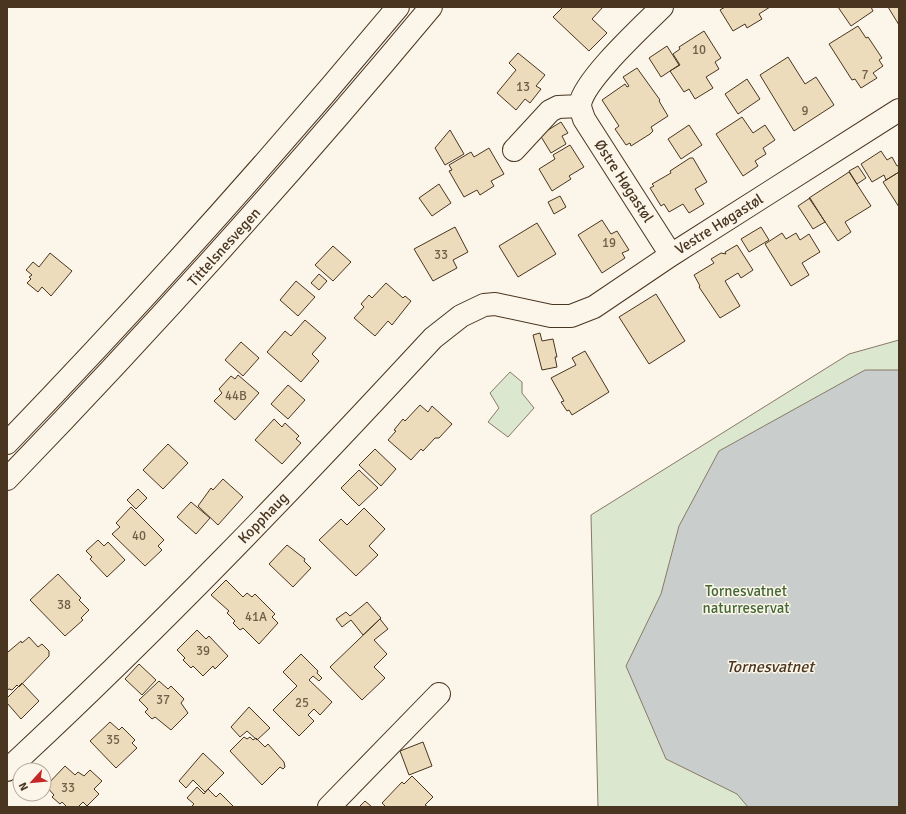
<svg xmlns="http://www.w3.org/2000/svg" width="906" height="814" viewBox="0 0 906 814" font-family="Signika,sans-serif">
  <rect width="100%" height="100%" fill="#fbf6e9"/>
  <!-- green -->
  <path fill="#dce7d0" stroke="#887966" d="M899 340V807H598L591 515 849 354Z
    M510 372 522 382V393L534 408 508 437 488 422 499 408 490 393Z"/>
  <!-- water -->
  <path fill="#c9cecd" stroke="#887966" d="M865 370H899V807H748L737 794 666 759 626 666 661 594 679 526 719 451Z"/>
  <!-- building -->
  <path fill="#ecdcbc" stroke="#4a3520" d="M563 7H603L592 19 607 33 589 51 553 17Z
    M725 7H770L759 14 762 19 747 28 745 24 733 31 720 10Z
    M838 7H871L873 11 851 26Z
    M888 7H899V25Z
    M858 26 866 38 868 37 882 58 879 60 883 66 873 73 877 78 861 88 855 79 852 80 829 44Z
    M704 31 721 58 715 62 719 69 706 77 713 88 695 99 689 89 684 92 670 71 680 65 673 54 680 49 679 47Z
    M667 46 679 65 661 77 649 58Z
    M518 53 545 75 536 86 541 89 530 103 525 99 516 110 497 93 516 70 509 63Z
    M788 57 805 84 816 77 834 105 794 131 760 75Z
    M637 68 660 100 659 101 668 116 651 127 653 131 650 134 631 146 630 143 626 145 615 129 619 126 602 100 625 84 627 87 629 86 623 77Z
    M747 79 760 99 738 114 725 94Z
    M742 117 753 133 765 125 775 140 763 148 766 154 755 161 758 166 743 176 716 134Z
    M561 122 568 133 562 136 566 144 551 153 540 135Z
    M689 125 702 145 681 159 668 139Z
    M450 130 464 154 445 165 435 148Z
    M570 145 584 167 569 176 571 179 552 191 539 169 555 159 553 155Z
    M489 148 504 174 491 181 494 186 480 195 477 190 464 197 449 171 452 170 449 165 471 152 474 157Z
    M881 151 887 160 892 157 897 166 899 165V172L886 180 884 175 872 182 861 164Z
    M690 158H693L707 182 695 189 704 204 689 213 683 204 669 212 664 204 661 206 650 188 654 186 652 184 671 173 670 171Z
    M858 166 866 178 857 184 849 171Z
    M849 172 871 206 845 222 851 232 838 241 809 198Z
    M899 172V207L883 182Z
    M439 184 451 203 432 216 419 198Z
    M560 196 566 207 554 214 548 202Z
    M810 198 825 222 813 229 798 206Z
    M602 220 611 234 617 231 629 250 622 253 625 258 602 273 578 235Z
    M537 223 556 254 518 277 499 246Z
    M455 227 468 252 453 260 457 268 433 281 414 249Z
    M761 227 769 240 749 252 741 239Z
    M782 233 786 239 796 233 800 240 809 234 820 252 802 263 809 275 791 286 765 244Z
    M737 245 753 270 741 278 738 273 725 281 740 306 720 318 699 287 700 286 694 275 714 263 711 259 721 253 726 254 725 252Z
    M333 246 351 262 333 281 315 265Z
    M50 253 72 271 51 296 42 287 38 292 27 283 31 279 29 277 32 275 26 270 33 262 39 267Z
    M319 274 327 281 319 290 311 283Z
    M296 281 315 297 298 316 280 300Z
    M386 283 403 298 405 296 411 301 392 325 388 321 375 336 354 318 364 307 361 304 369 295 372 298Z
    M656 294 685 341 649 364 619 317Z
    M305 320 326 338 312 354 319 361 301 382 267 352 285 331 291 336Z
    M540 333 542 341 553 339 557 357H555L557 367 542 370 533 335Z
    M241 342 259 358 243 376 225 360Z
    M585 351 609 392 572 415 569 410 567 411 561 402 564 401 551 378 576 365 572 358Z
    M238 375 259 393 235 420 214 401 222 393 219 389 231 376 235 379Z
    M288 385 305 400 288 419 271 404Z
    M420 405 428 412 432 406 452 424 439 438H435L423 451 421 449 411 460 388 440 396 431 394 430 403 419 405 421Z
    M274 419 282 427 285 423 299 436 296 439 301 443 282 464 255 440Z
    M168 444 188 463 163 489 143 470Z
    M375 449 396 469 381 486 359 465Z
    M359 470 378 488 359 506 341 488Z
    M223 479 243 497 218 525 198 506 211 488 213 490Z
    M138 489 147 498 136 509 127 500Z
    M191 502 210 518 196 534 177 517Z
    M131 507 164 540 158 546 162 550 145 566 112 534 120 527 116 523Z
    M364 508 385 529 369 546 378 555 356 576 319 540 341 519 347 525Z
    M98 540 104 546 108 542 125 560 107 577 90 559 92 557 86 551Z
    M287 545 305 559 304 561 311 568 293 587 269 564Z
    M58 574 81 598 79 600 89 610 81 618 83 620 65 636 30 600Z
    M226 580 243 597 247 593 252 597 255 594 275 614 272 617 278 623 259 644 243 628 240 630 233 623 235 621 227 613 229 611 211 595Z
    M367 602 381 618 363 635 351 620 342 627 336 619 346 612 350 616Z
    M380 619 388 629 374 640 387 654 374 667 385 678 362 700 330 667Z
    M197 630 206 639 209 636 228 656 215 669 213 666 203 676 193 666 191 668 183 660 185 658 177 650Z
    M29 637 38 647 42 644 49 651V656L19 687 17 685 12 690 9 689 7 690V651L8 652 21 641 22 643Z
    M301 654 318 671 317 673 322 678 319 681 313 676 309 680 332 702 320 715 314 709 308 715 314 721 299 736 273 710 297 686 283 672Z
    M139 664 156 680 142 695 125 679Z
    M159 681 168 689 171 686 184 699 181 703 188 713 171 730 155 717 152 719 145 712 148 709 139 700Z
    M22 683 39 701 21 719 7 703V698Z
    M249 707 270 728 257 740 247 731 240 737 231 727Z
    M110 722 119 730 122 727 135 740 132 743 137 748 116 768 90 741Z
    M244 737 247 739 250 737 253 740 256 738 265 747 268 744 284 762 285 767 283 769 280 767 262 785 230 751Z
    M423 742 432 766 409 775 400 751Z
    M203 753 224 773 205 792 193 780 186 788 179 781Z
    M65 766 75 775 78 772 84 776 90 770 102 781 94 789 99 794 87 806 83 802 78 807H67L62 802 60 804 52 797 54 795 46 786Z
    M412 776 433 797 425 805 428 807H386L382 803 402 782 404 784Z
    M197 787 204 794 208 789 216 797 220 793 234 807H191L194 804 187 798Z
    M365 801 372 807H359Z"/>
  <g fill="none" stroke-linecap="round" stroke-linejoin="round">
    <!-- minor casing -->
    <g stroke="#4a3520" stroke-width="24">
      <path id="minor" d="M662 7C642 27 585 79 580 104 580 109 583 115 584 119L671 255
        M514 150 550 111 558 107 580 106
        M7 770C156 632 296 486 433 338L461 316 484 305 495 304 551 316H571L594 307 671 255 899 110
        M329 807 439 694"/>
    </g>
    <!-- major casing -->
    <g stroke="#4a3520" stroke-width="24">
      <path id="major" d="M7 443C143 302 273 157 398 7
        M7 479C154 327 295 170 431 7"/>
    </g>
    <!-- minor -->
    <use href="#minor" stroke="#fbf6e9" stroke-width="22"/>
    <!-- major -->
    <use href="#major" stroke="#fbf6e9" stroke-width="22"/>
  </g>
  <g text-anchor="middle" stroke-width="3" stroke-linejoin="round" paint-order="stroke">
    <!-- number labels -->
    <g font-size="13" fill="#725f47">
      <text x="699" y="54">10</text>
      <text x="865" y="79">7</text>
      <text x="523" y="91">13</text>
      <text x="805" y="115">9</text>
      <text x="609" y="247">19</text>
      <text x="441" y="259">33</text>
      <text x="236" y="400">44B</text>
      <text x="139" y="540">40</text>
      <text x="64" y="609">38</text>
      <text x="256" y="621">41A</text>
      <text x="203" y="655">39</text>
      <text x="163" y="704">37</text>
      <text x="302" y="707">25</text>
      <text x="113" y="744">35</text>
      <text x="68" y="792">33</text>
    </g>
    <!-- street labels -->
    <g font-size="15" fill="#4a3520" stroke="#fbf6e9">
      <text transform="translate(624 181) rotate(57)" y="5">Østre Høgastøl</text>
      <text transform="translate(719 224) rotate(-32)" y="5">Vestre Høgastøl</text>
      <text transform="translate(224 247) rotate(-48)" y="5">Tittelsnesvegen</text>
      <text transform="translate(263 518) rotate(-46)" y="5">Kopphaug</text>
    </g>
    <!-- park labels -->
    <g font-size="15" fill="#436837" stroke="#fbf6e9">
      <text x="746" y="596">Tornesvatnet<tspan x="746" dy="17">naturreservat</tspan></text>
    </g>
    <!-- water labels -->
    <g font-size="16" font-style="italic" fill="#4a3520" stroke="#fbf6e9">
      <text x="770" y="672">Tornesvatnet</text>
    </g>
  </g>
  <!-- border -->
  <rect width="906" height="814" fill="none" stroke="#4a3520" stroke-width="16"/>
  <!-- north arrow -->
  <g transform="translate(32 782) rotate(243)"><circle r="19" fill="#fbf6e9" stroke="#b4a999"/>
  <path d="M0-3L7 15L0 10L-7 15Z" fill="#c62828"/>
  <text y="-6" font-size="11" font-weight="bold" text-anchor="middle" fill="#4a3520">N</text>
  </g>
</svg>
